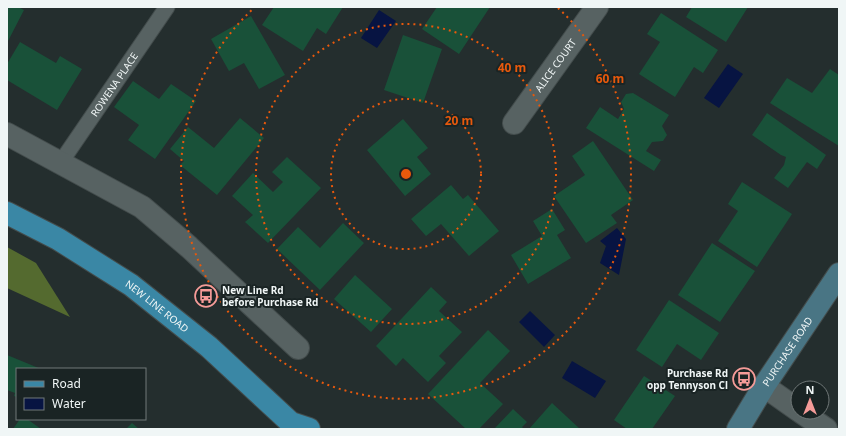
<svg xmlns="http://www.w3.org/2000/svg" width="846" height="436" viewBox="0 0 846 436" font-family="'Noto Sans',sans-serif">
  <rect width="100%" height="100%" fill="#242e2e"/>
  <!-- forest -->
  <path fill="#546a2f" d="M7 247 36 263 70 317 7 288Z"/>
  <!-- water -->
  <path fill="#071442" d="M379 10 396 21 377 48 361 38Z
    M728 64 743 74 719 108 704 98Z
    M617 228 626 239 619 275 600 263 606 246 600 241Z
    M530 311 555 335 544 347 519 322Z
    M572 361 606 381 595 398 562 378Z"/>
  <!-- building -->
  <path fill="#195139" d="M7 7H18L24 10 7 43Z
    M274 7H343L326 34 317 28 303 51 262 25Z
    M437 7H490L459 54 422 29Z
    M692 7H748L726 42 686 17Z
    M661 13 718 50 703 73 694 67 675 97 639 74 660 42 647 34Z
    M251 16 285 75 259 89 244 63 229 71 211 39Z
    M403 35 442 49 423 103 384 90Z
    M20 42 56 63 60 56 82 69 57 110 7 80V64Z
    M830 69 839 75V146L770 103 787 78 812 93Z
    M133 81 159 99 171 84 196 101 155 159 128 140 139 125 114 107Z
    M633 93 669 115 662 126 667 135 663 141 652 142 646 151 661 160 654 171 586 128 600 107 618 119 624 109 621 102 626 94Z
    M767 113 826 155 817 169 807 162 788 188 774 178 784 165 786 157 781 155 752 135Z
    M240 118 264 138 217 195 180 165 184 161 170 149 188 127 214 148Z
    M403 119 428 148 417 157 431 174 405 196 367 150Z
    M593 141 633 200 611 215 617 223 586 243 554 196 585 175 572 156Z
    M287 157 321 188 268 243 245 222 253 215 232 196 253 173 273 192 283 182 272 172Z
    M742 182 792 214 757 267 718 241 738 211 728 204Z
    M451 185 463 199 468 195 499 231 469 256 441 224 426 236 411 219Z
    M552 209 565 230 557 235 571 258 528 284 511 255 542 236 533 221Z
    M343 223 364 243 320 290 277 249 298 227 320 248Z
    M712 243 755 271 720 322 678 295Z
    M355 275 392 309 371 332 334 299Z
    M431 287 447 302 439 311 462 332 439 356 446 363 428 382 403 358 396 366 376 346Z
    M669 300 719 333 701 360 677 344 662 367 636 350Z
    M488 330 510 351 480 383 503 404 479 429H466L428 394Z
    M7 355 41 369H17V397L14 396 15 393 7 390Z
    M644 376 675 396 652 429H627L614 420Z
    M552 403 580 429H529Z
    M513 409 527 422 522 427 524 429H494Z
    M20 419H27L41 429H13Z
    M132 423 139 429H126Z"/>
  <g fill="none" stroke-linecap="round" stroke-linejoin="round">
    <!-- lane casing -->
    <g stroke="#434c4c" stroke-width="17">
      <g id="lane">
        <path id="s1" d="M61 162 167 7"/>
      </g>
    </g>
    <!-- street casing -->
    <g stroke="#434c4c" stroke-width="24">
      <g id="street">
        <path id="s2" d="M514 123 597 7"/>
        <path d="M7 134 142 207 189 247 298 348"/>
        <path d="M764 386 798 410"/>
        <path d="M801 412 826 429"/>
      </g>
    </g>
    <!-- secondary casing -->
    <g stroke="#434c4c" stroke-width="24">
      <g id="secondary">
        <path id="s3" d="M738 429 764 386 839 274"/>
      </g>
    </g>
    <!-- primary casing -->
    <g stroke="#434c4c" stroke-width="24">
      <g id="primary">
        <path id="s4" d="M7 213 58 239 131 285 209 347 291 423 309 429"/>
      </g>
    </g>
    <!-- lane -->
    <use href="#lane" stroke="#576262" stroke-width="15"/>
    <!-- street -->
    <use href="#street" stroke="#576262" stroke-width="22"/>
    <!-- secondary -->
    <use href="#secondary" stroke="#497584" stroke-width="22"/>
    <!-- primary -->
    <use href="#primary" stroke="#3a87a5" stroke-width="22"/>
  </g>
  <!-- distance rings -->
  <g fill="none" stroke="#e8590c" stroke-width="2" stroke-dasharray="2 4">
    <circle cx="406" cy="174" r="75"/>
    <circle cx="406" cy="174" r="150"/>
    <path d="M558 8A225 225 0 1 1 254 8"/>
  </g>
  <!-- icons -->
  <defs>
    <g id="bus-ring" transform="scale(1.15)"><circle r="9.5" fill="#1a2424" stroke="#f59b98" stroke-width="1.5"/><path d="M-5-6H5V4H4V6H2V4H-2V6H-4V4H-5ZM-3.5-4V0h7V-4ZM-3.5 1.2v1.5H-2V1.2ZM2 1.2v1.5H3.5V1.2Z" fill="#f59b98"/></g>
  </defs>
  <g fill-rule="evenodd">
    <use href="#bus-ring" x="206" y="296"/>
    <use href="#bus-ring" x="744" y="379"/>
  </g>
  <g text-anchor="middle" stroke-width="4" stroke-linejoin="round" paint-order="stroke">
    <!-- street labels -->
    <g font-size="10" fill="#f0f6f6" stroke="#1a2424">
      <text dy="4" stroke="none"><textPath href="#s2" startOffset="71">ALICE COURT</textPath></text>
      <text dy="4" stroke="none"><textPath href="#s1" startOffset="94">ROWENA PLACE</textPath></text>
      <text dy="4" stroke="none"><textPath href="#s4" startOffset="177">NEW LINE ROAD</textPath></text>
      <text dy="4" stroke="none"><textPath href="#s3" startOffset="92">PURCHASE ROAD</textPath></text>
    </g>
    <!-- poi labels -->
    <g font-size="10" font-weight="bold" fill="#f0f6f6" stroke="#1a2424" text-anchor="start">
      <text x="222" y="294">New Line Rd<tspan x="222" dy="12">before Purchase Rd</tspan></text>
      <text x="728" y="377" text-anchor="end">Purchase Rd<tspan x="728" dy="12">opp Tennyson Cl</tspan></text>
    </g>
  </g>
  <circle cx="406" cy="174" r="6" fill="#e8590c" stroke="#1a2424" stroke-width="2"/>
  <g font-size="12" text-anchor="middle" font-weight="bold" fill="#e8590c" stroke="#1a2424" stroke-width="4" stroke-linejoin="round" paint-order="stroke">
    <text x="512" y="72">40 m</text>
    <text x="610" y="83">60 m</text>
    <text x="459" y="125">20 m</text>
  </g>
  <!-- border -->
  <rect width="846" height="436" fill="none" stroke="#f0f6f6" stroke-width="16"/>
  <!-- legend -->
  <rect x="16" y="368" width="130" height="52" fill="#1a2424" stroke="#707878"/>
  <rect x="24" y="381" width="20" height="6" fill="#3a87a5" stroke="#707878"/>
  <text x="52" y="388" font-size="12" fill="#f0f6f6">Road</text>
  <rect x="24" y="398" width="20" height="12" fill="#071442" stroke="#707878"/>
  <text x="52" y="408" font-size="12" fill="#f0f6f6">Water</text>
  <!-- north arrow -->
  <g transform="translate(810 400)"><circle r="19" fill="#1a2424" stroke="#707878"/>
  <path d="M0-3L7 15L0 10L-7 15Z" fill="#f59b98"/>
  <text y="-6" font-size="11" font-weight="bold" text-anchor="middle" fill="#f0f6f6">N</text>
  </g>
</svg>
